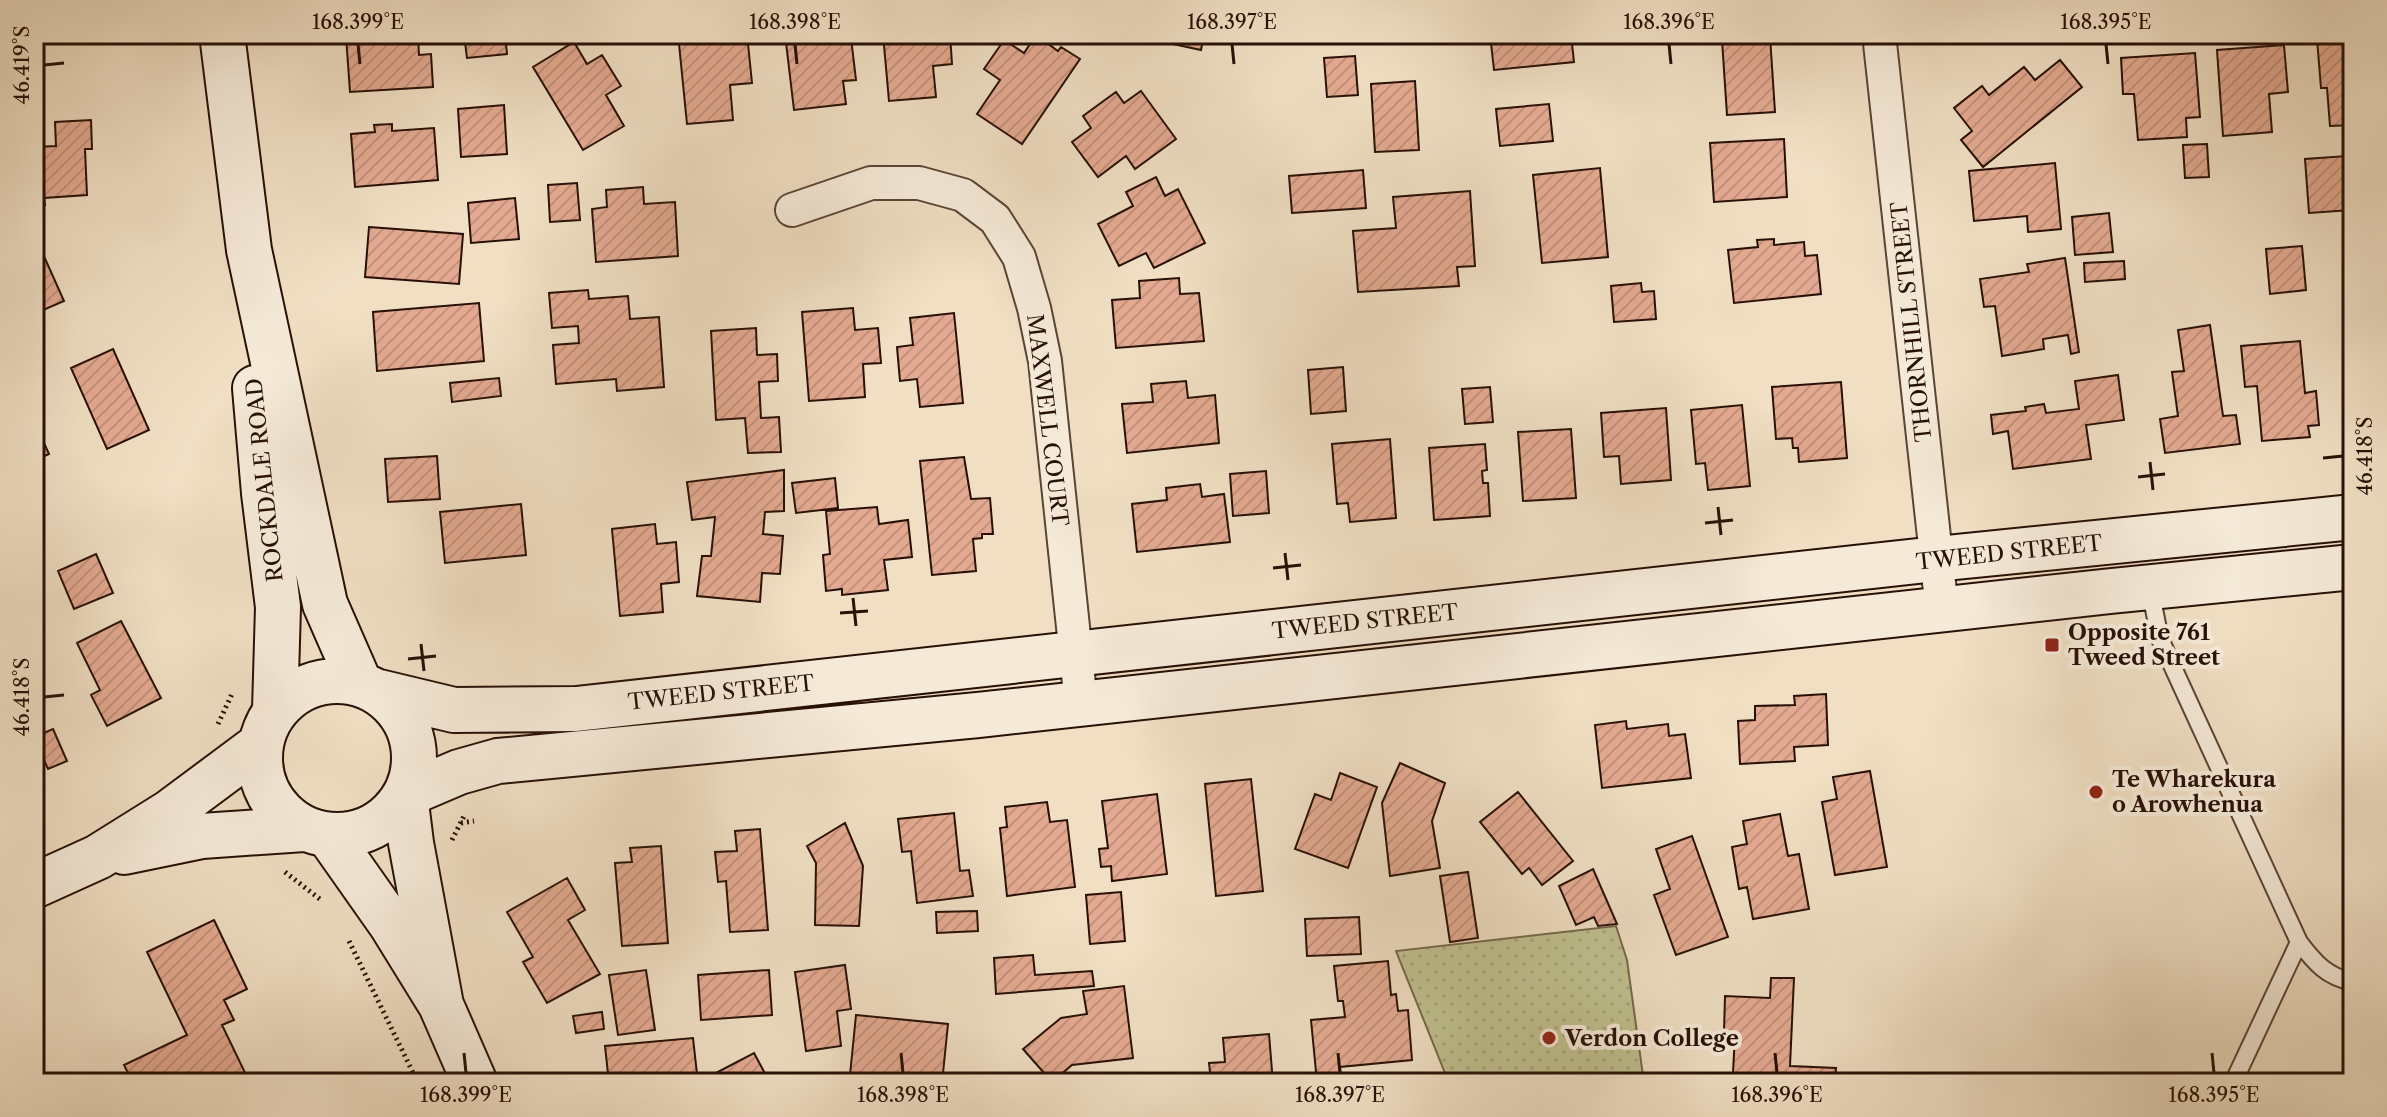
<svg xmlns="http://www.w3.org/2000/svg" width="2387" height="1117" viewBox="0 0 2387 1117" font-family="'Libre Caslon Text',serif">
  <defs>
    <pattern id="grass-dots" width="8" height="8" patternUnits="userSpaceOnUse" patternTransform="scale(2)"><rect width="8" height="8" fill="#c0c08f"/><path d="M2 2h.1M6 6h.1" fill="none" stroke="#a5a47a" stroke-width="1.8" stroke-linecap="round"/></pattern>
    <pattern id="building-hatch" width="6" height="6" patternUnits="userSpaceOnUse" patternTransform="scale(2)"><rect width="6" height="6" fill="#e4aa91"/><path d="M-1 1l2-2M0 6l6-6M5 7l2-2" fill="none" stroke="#c4917c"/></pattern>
  </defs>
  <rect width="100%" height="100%" fill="#f0dfc3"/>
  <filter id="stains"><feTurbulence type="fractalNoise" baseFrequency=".0025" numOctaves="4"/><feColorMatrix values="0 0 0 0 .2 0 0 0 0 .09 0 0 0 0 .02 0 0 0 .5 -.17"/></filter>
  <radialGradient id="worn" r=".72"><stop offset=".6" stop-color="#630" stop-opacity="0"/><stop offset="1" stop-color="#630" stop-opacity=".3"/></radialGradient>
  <!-- grass -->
  <path fill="url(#grass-dots)" stroke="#74684b" stroke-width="2" d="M1616 926 1627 960 1644 1083H1449L1396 951Z"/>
  <!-- building -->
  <path fill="url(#building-hatch)" stroke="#281007" stroke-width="2" d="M374 34H418L419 55 431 54 433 87 350 92 346 36Z
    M464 34H505L507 54 467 58Z
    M678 34H747L752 83 730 85 733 120 687 124Z
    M785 34H837L838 40 851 38 856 80 843 81 846 104 794 110Z
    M883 34H950L952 64 933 66 936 97 889 101Z
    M1126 34H1204L1201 50Z
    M1284 34H1340V36L1285 40Z
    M1381 34H1434L1382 39Z
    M1490 34H1571L1574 62 1494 70Z
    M1036 35 1058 51 1061 47 1080 59 1022 144 977 114 1000 80 984 69 1004 40 1024 53Z
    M1770 36 1775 112 1727 115 1722 40Z
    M2353 36V125L2330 126 2327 88H2321L2317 39Z
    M574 42 587 64 602 55 621 86 606 95 624 126 583 150 533 67Z
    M2284 45 2288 92 2269 94 2272 132 2223 136 2217 50Z
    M2195 53 2200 117 2186 118 2187 137 2138 140 2134 94H2123L2121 58Z
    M1355 56 1358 95 1327 97 1324 58Z
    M2060 60 2082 87 1983 167 1961 140 1972 131 1954 108 1982 86 1989 95 2024 67 2035 80Z
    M1415 81 1419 150 1375 152 1371 84Z
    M1141 91 1176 139 1135 169 1126 156 1098 177 1072 142 1091 128 1083 116 1116 92 1124 103Z
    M1549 104 1553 141 1500 146 1496 109Z
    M504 105 507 154 461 157 458 109Z
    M91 120 92 149H85L87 195 44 198 45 205 34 206V147L56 146 55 122Z
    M392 124V131L434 128 438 180 355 187 351 134 375 132 374 125Z
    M1784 139 1787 197 1714 202 1710 143Z
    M2207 144 2209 177 2185 178 2183 145Z
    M2347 156 2351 210 2309 213 2305 159Z
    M2055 163 2061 229 2028 232 2027 216 1974 221 1969 171Z
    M1600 168 1608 257 1542 263 1533 175Z
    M1363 170 1366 208 1292 213 1289 176Z
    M1156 177 1165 196 1178 189 1205 243 1154 268 1146 253 1119 266 1098 224 1133 206 1126 192Z
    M577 183 580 220 550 222 548 185Z
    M643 187 644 204 675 202 678 256 596 262 592 209 607 207 606 190Z
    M1470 191 1475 266 1457 267 1459 286 1358 292 1353 231 1396 228 1393 197Z
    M515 198 519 239 471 243 468 203Z
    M2109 213 2113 252 2075 255 2072 217Z
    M369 227 463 234 459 284 365 277Z
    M1774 239V245L1804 242 1805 256 1817 255 1821 294 1734 303 1728 250 1758 247 1757 240Z
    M2302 246 2306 290 2270 294 2266 249Z
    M43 254 64 301 34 314V258Z
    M2065 258 2079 352 2071 354 2068 335 2043 339 2044 349 2002 356 1995 306 1984 307 1980 279 2029 272 2027 264Z
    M2124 261 2125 279 2085 282 2084 263Z
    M1179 278 1180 294 1199 293 1204 341 1116 348 1112 300 1140 298 1139 281Z
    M1641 283 1642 292 1654 291 1656 319 1614 322 1611 286Z
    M588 290 589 299 628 296 630 319 659 317 664 387 617 391 616 379 556 384 553 345 579 343 578 326 552 328 549 293Z
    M479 303 484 361 377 371 373 312Z
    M853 308 855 330 878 328 881 363 863 364 865 397 809 401 802 312Z
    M954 313 963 403 920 407 917 379 900 381 897 347 913 345 910 318Z
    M2210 325 2223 416 2236 415 2240 444 2165 453 2160 419 2178 416 2172 372 2184 371 2178 330Z
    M756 328 757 355 777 354 778 381 759 382 761 418 779 417 781 452 748 453 745 418 716 420 711 331Z
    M2300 341 2305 393 2316 391 2319 425 2308 426 2310 437 2262 441 2257 386 2245 387 2241 346Z
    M113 349 149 430 107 449 71 368Z
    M2350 353 2353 354V368L2346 366Z
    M1343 367 1346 411 1311 414 1308 370Z
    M2118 375 2124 420 2086 425 2091 459 2013 469 2008 431 1993 434 1991 415 2026 411 2025 407 2044 404 2046 413 2079 409 2075 381Z
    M499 378 501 396 452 402 450 383Z
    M1186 381 1188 398 1215 395 1219 443 1127 453 1122 404 1153 402 1151 384Z
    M1841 382 1847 458 1799 462 1798 448H1793L1792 438 1776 439 1772 387Z
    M2353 385V407L2347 405Z
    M1490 387 1493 422 1465 424 1462 389Z
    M1742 405 1750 486 1708 490 1705 463 1696 464 1691 410Z
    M1666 408 1671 480 1621 484 1619 456 1604 457 1601 413Z
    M34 421 49 454 34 461Z
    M1571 429 1576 498 1523 501 1518 432Z
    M1390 439 1396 518 1350 522 1348 503 1337 504 1332 444Z
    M1485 444 1487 470 1482 471 1483 483H1488L1490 516 1434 520 1429 448Z
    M437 456 440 499 388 502 385 459Z
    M964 457 971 499 990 498 993 534H982V538L973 539 976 571 932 575 920 461Z
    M784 470V511L765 512 763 534 783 536 780 574 762 573 760 602 697 596 702 556H711L715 517 692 520 687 482Z
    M1266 471 1269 513 1233 516 1230 474Z
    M835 478 838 508 796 513 792 483Z
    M1200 484 1202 497 1224 494 1230 542 1137 552 1132 504 1167 500 1166 488Z
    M521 504 526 555 445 563 440 512Z
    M877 507 879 524 908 520 912 557 884 560 888 590 842 595V589L826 591 823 555 830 554 826 511Z
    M655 524 657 544 676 542 679 582 661 584 663 612 620 616 612 529Z
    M96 554 113 593 74 609 58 571Z
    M121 621 161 698 107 726 91 695 100 690 77 643Z
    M1826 694 1828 745 1794 747 1795 761 1740 764 1738 721 1755 720V706L1795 705 1794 696Z
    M1626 721 1627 729 1668 724 1669 736 1685 734 1691 778 1602 788 1595 725Z
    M53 729 67 761 48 769 34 737Z
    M1400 763 1445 783 1432 821 1440 868 1390 876 1382 803Z
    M1870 771 1887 867 1835 875 1822 802 1837 799 1833 777Z
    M1340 773 1377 787 1348 868 1295 849 1315 794 1331 800Z
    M1251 779 1263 891 1216 896 1205 784Z
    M1518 792 1573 861 1542 885 1529 868 1522 874 1480 822Z
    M1157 794 1167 874 1112 881 1111 866 1101 867 1099 849 1108 848 1102 801Z
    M1047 802 1050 822 1067 820 1075 887 1007 896 1000 828 1007 827 1005 807Z
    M954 813 960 871 969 870 973 896 917 903 911 851 902 852 898 819Z
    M1780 814 1788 856 1799 854 1809 909 1753 919 1747 887 1739 889 1732 847 1747 844 1743 821Z
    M845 823 863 866 859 926 815 925 816 863 807 846Z
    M760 829 768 930 730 932 726 881 718 882 715 852 737 851 735 831Z
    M1692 836 1728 937 1676 955 1654 895 1670 889 1656 849Z
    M661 846 668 943 622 946 615 863 632 862 630 848Z
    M1593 869 1617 924 1598 926 1594 917 1576 925 1559 886Z
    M1468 872 1478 938 1450 942 1440 876Z
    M567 878 585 910 568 920 600 974 547 1003 523 962 533 957 507 912Z
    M1121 892 1125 941 1090 944 1086 895Z
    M977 911 978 931 937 933 936 912Z
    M1359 917 1361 954 1307 956 1305 919Z
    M214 920 247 989 224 1000 234 1020 222 1025 250 1083H133L124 1065 187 1035 147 952Z
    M1033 955 1035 975 1092 971 1094 986 996 994 994 958Z
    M1388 961 1391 995 1396 994 1398 1011 1408 1010 1412 1060 1340 1067 1341 1079 1317 1082 1311 1020 1345 1017 1343 1001H1338L1334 966Z
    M845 965 851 1009 837 1011 841 1046 806 1051 795 972Z
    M646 970 655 1030 618 1035 609 975Z
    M769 970 772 1015 701 1020 698 975Z
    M1771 978H1794L1790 1066 1836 1068 1835 1083H1750V1074L1733 1073 1735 1034 1724 1033 1725 996 1770 998Z
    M1124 986 1133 1058 1072 1065 1052 1082 1023 1049 1061 1018 1087 1014 1083 991Z
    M602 1012 604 1029 576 1033 573 1016Z
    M856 1015 948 1024 942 1083 850 1075Z
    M1269 1034 1273 1083H1187L1211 1081 1209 1063 1225 1062 1223 1038Z
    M693 1038 698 1083H609L605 1046Z
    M754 1053 769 1081 716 1083 712 1075Z"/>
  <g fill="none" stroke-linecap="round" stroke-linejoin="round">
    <!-- lane casing -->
    <g stroke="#5a4436" stroke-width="20">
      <path id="lane" d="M2150 589 2160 639 2299 942C2315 963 2327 977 2353 982
        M2233 1083 2299 942"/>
    </g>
    <!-- street casing -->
    <g stroke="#5a4436" stroke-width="36">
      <path id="street" d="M1879 34 1942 610
        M792 210 871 183H919L963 195 995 219 1019 257 1034 308 1045 361 1081 703"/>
    </g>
    <!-- secondary casing -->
    <g stroke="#281007" stroke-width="48">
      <path id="secondary" d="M222 34 249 250 325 604 360 684
        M255 388 264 493 278 607 275 710
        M260 758a77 77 0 1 1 154 0a77 77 0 1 1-154 0Z
        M379 692 454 710 576 709 1936 559 2353 517
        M329 836 391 924 441 1005 475 1083
        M124 852 202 836 304 829
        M34 886 98 857 170 812 260 745
        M441 1005 411 843 405 795 459 772 498 761 978 715 2111 591 2353 567"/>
    </g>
    <!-- path -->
    <path stroke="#281007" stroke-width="5" stroke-dasharray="2 4" stroke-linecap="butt" d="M218 724 232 694
      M461 823 474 821
      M452 840 464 816
      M285 872 321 900
      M349 941 418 1083"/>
    <!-- lane -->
    <use href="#lane" stroke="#f5ead8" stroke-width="16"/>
    <!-- street -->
    <use href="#street" stroke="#f5ead8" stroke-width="32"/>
    <!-- secondary -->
    <use href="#secondary" stroke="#f5ead8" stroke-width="44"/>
  </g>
  <!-- ticks -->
  <path fill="none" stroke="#281007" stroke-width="3" d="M358 44 360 64M795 44 797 64M1232 44 1234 64M1669 44 1671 64M2106 44 2108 64M44 65 64 63M2323 458 2343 456M2150 462 2153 490M2138 477 2165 474M1718 507 1721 535M1705 523 1733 520M1285 553 1288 580M1273 568 1301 565M853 598 856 626M840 613 868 611M421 644 424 671M408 659 436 656M44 697 64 695M464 1053 466 1073M901 1053 903 1073M1338 1053 1340 1073M1775 1053 1777 1073M2212 1053 2214 1073"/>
  <!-- markers -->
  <g fill="#8f2418" stroke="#f5ead8" stroke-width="3">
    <rect x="2044" y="637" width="16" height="16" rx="4"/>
    <circle cx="2096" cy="792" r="8"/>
    <circle cx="1549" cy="1038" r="8"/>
  </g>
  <g text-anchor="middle" stroke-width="8" stroke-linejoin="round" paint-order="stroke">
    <!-- street labels -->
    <g font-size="22" fill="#281007" stroke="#f5ead8">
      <text transform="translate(1911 322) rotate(-96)" y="8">THORNHILL STREET</text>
      <text transform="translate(1048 420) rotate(83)" y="8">MAXWELL COURT</text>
      <text transform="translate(264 480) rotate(-96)" y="8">ROCKDALE ROAD</text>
      <text transform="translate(2009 552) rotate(-6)" y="8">TWEED STREET</text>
      <text transform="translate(1365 621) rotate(-6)" y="8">TWEED STREET</text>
      <text transform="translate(721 692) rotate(-6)" y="8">TWEED STREET</text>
    </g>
    <!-- poi labels -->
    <g font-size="22" font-weight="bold" fill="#281007" stroke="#f5ead8" text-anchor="start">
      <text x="2068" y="640">Opposite 761<tspan x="2068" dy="25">Tweed Street</tspan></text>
      <text x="2112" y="787">Te Wharekura<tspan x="2112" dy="25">o Arowhenua</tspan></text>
      <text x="1565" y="1046">Verdon College</text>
    </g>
  </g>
  <!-- margin -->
  <rect width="2387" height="1117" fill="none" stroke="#f0dfc3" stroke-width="88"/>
  <rect x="44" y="44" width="2299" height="1029" fill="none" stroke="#281007" stroke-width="3"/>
  <g font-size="20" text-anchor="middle" fill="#281007">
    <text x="358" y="29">168.399°E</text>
    <text x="795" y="29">168.398°E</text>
    <text x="1232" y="29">168.397°E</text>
    <text x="1669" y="29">168.396°E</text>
    <text x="2106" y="29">168.395°E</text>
    <text transform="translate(22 65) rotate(-90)" y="7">46.419°S</text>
    <text transform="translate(2365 456) rotate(-90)" y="7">46.418°S</text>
    <text transform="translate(22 697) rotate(-90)" y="7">46.418°S</text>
    <text x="466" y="1102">168.399°E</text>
    <text x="903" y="1102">168.398°E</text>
    <text x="1340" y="1102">168.397°E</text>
    <text x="1777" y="1102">168.396°E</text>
    <text x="2214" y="1102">168.395°E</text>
  </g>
  <rect width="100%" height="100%" filter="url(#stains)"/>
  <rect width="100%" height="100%" fill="url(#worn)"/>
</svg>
